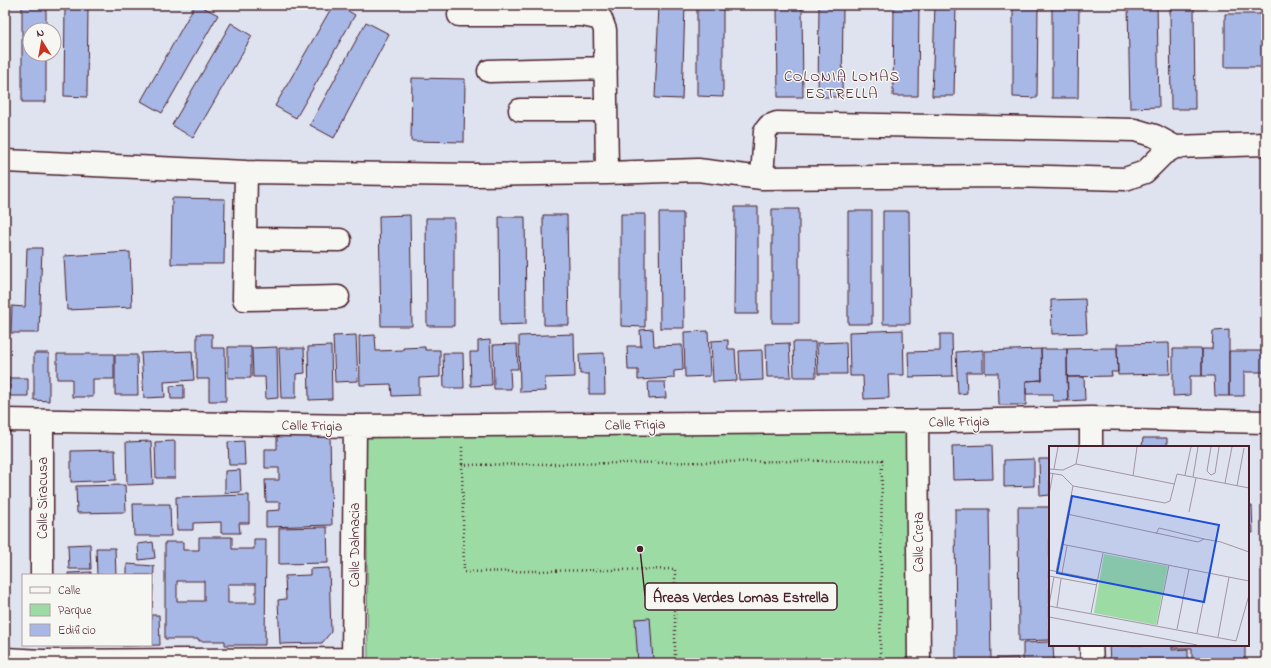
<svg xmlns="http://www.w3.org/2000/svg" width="1271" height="668" viewBox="0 0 1271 668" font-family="'Indie Flower',sans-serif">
  <rect width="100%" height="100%" fill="#dee3ef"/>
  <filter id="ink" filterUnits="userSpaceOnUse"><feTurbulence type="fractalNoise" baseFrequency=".025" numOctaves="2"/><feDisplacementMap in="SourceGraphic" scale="8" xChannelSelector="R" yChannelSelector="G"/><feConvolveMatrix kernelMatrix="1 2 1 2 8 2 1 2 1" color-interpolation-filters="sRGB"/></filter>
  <g filter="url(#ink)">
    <!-- green -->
    <path fill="#9cdba4" stroke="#737d68" d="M913 426 912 663H368L366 434Z"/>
    <!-- building -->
    <path fill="#a7b8e7" stroke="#4a1f2b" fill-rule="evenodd" d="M22 5H46V30H30V54H46V102H22Z
      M65 5H88L87 97 64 96Z
      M195 5H199L218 15 162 113 141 101Z
      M333 5H338L355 15 296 118 275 106Z
      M659 5H685L682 99 655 98Z
      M697 5H723V97L697 96Z
      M777 5H802L803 97H778Z
      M819 5H843L842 97H818Z
      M894 5H919L918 96H893Z
      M935 5H956L954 96H932Z
      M1013 5H1038L1037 98 1013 97Z
      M1052 5H1079L1078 98H1052Z
      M1128 5H1157L1159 107 1130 108Z
      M1170 5H1194L1195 109H1171Z
      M1225 14H1266V67H1225Z
      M366 22 389 34 334 138 310 125Z
      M231 23 252 36 193 138 172 125Z
      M412 78 465 79 464 142 411 141Z
      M172 198 225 199 224 264H171Z
      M735 207H758V314H734Z
      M772 209H799V323H772Z
      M848 211H872V324H848Z
      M883 211H909L910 324H883Z
      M659 213H683L684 328H660Z
      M621 214H645V327L621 326Z
      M410 215 412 326H381L379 216Z
      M543 215H567L569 325H544Z
      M499 217H525L526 324 500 325Z
      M426 218H454V326H427Z
      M27 248H42L39 333H11L12 306 25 307Z
      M130 252 132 307 67 310 64 256Z
      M1085 299 1087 333 1052 334 1051 300Z
      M653 329 654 346 682 345 683 370 674 371V378L638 380V370H628L627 346H641L640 330Z
      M903 330 904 375H888L889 398 864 399 863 376H850L849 332Z
      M1229 330V396H1215L1214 376H1202V349H1212L1213 331Z
      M708 331 710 376 685 377 684 332Z
      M197 334H212V348H225L226 401H209V379H197Z
      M574 334 575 377 545 378 546 391 520 392 519 336Z
      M940 334H952L953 376 909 377 908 352 940 351Z
      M356 335 358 381 335 382 333 336Z
      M375 335 376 351 403 350V348L425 347V350H440V377L419 378V395L392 396 391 384 360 385 359 336Z
      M490 340 492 385 471 386 470 352H478V341Z
      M728 340V349H735L737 381 713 382 711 341Z
      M793 342H815L816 377H794Z
      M846 342 847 374H818L817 343Z
      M789 343 791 377H767L766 344Z
      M1169 343 1170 374 1118 375 1117 344Z
      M517 344 518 369H510L511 389H494L493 345Z
      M331 346 332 399 309 400 308 347Z
      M228 347H251V378H228Z
      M277 347 278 398 266 399 265 377H253L252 348Z
      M279 348H304L305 373 296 374V398H281Z
      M1107 348H1117L1118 372H1111L1112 376 1067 377V349Z
      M1041 349 1042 380 1026 381V405H999L998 373H985V351Z
      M1041 349H1067L1068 401H1053V394H1026V381L1042 380Z
      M1173 349H1202V376H1190V395L1173 396Z
      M762 350 763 380 740 381 739 351Z
      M983 350V372H966L967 393 958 394 956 352Z
      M192 351 194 380 164 382 165 397 144 398 141 353Z
      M1229 351H1266V372H1244V396H1229Z
      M34 353H49V401L34 400Z
      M443 353H463L464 388H444Z
      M604 353 605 394H589V374H580L579 354Z
      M57 354H114V379H93V397H72V379H57Z
      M115 355H137L138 395H115Z
      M1067 377H1084L1085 400 1068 401Z
      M9 378H28V396H10Z
      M648 382H665L666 398 649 399Z
      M184 385V399H171L170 386Z
      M330 435 332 525 266 527V511L280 510V502H266L265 480H279V468H265V449H277V436Z
      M1143 438H1167V447H1142Z
      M151 441 153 484 127 485 126 442Z
      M175 441V478H156L155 442Z
      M244 441 245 465H229L228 442Z
      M992 445 993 479 953 480 952 446Z
      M115 450 116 480 71 482V451Z
      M1034 459V486L1004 487V460Z
      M1039 459H1050V495L1040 496Z
      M240 470 241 492 225 493V471Z
      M125 485 126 512 77 513 76 486Z
      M249 495V523H239L240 533H221V522L193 523V530H177L176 497Z
      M133 504H170L171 536H134Z
      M1248 506H1252L1253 533H1248Z
      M1018 507H1050V640L1019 641Z
      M955 509H989L991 663H956Z
      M327 527 328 563 279 564V528Z
      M199 537H232V549H254V539H266L265 645H225V641H199V639H165V542H183V550H199ZM177 581H204V601H177ZM228 584H256V603H228Z
      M153 542 155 558 139 560 138 544Z
      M90 544 91 569H69L68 545Z
      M96 548H115L116 575H97Z
      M127 564 154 566 152 608 151 575H127Z
      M329 568 331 632 322 643 280 644 278 600 286 599 285 576 310 575V569Z
      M91 572V575H68V573Z
      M1248 587H1249V609H1248Z
      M151 615H159L160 645 122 646V645H151Z
      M650 618 653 661 638 663 635 619Z
      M1050 642V645H1053L1054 663H1023V643Z
      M1109 645H1172V650L1188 649V663H1110Z
      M1173 645H1245V663H1192V648H1173Z
      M1018 658V663H993L992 659Z"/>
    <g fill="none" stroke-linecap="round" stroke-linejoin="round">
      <!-- minor casing -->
      <g stroke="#4a1f2b" stroke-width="25">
        <path id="minor" d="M459 15H583L601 19 605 30 607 173
          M489 71 606 68
          M520 110H606
          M5 161 246 172 474 175 607 173 698 170 762 178 1009 176 1125 179 1145 172 1163 154 1175 147 1266 144
          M246 172 244 299 338 297
          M762 178 765 131 769 126 777 123 1135 130 1155 136 1175 147
          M245 239 340 240
          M1091 418V447
          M5 420 355 426 947 421 1091 418 1266 422
          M917 421 919 663
          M42 575V421
          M1091 645 1092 663
          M5 659 42 661 353 659
          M353 663 355 426"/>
      </g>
      <!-- path -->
      <path stroke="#4a1f2b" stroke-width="2.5" stroke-dasharray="1 3" stroke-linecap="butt" d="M462 447V465
        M675 663V569L464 572 462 465 882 460 880 663"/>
      <!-- minor -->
      <use href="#minor" stroke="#f6f6f2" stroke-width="22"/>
    </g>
  </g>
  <g text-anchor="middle" stroke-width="3" stroke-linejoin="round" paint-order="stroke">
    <!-- street labels -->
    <g font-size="14" fill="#4a1f2b" stroke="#f6f6f2">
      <text transform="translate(959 421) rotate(-1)" y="5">Calle Frigia</text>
      <text transform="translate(635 424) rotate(-1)" y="5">Calle Frigia</text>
      <text transform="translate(312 425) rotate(1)" y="5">Calle Frigia</text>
      <text transform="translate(42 498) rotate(-90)" y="5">Calle Siracusa</text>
      <text transform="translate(918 542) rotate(-90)" y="5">Calle Creta</text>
      <text transform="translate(354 545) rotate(-90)" y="5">Calle Dalmacia</text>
    </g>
    <!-- neighbourhood labels -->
    <g font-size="15" letter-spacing="1" fill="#4a1f2b" stroke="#f6f6f2">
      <text x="842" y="81">COLONIA LOMAS<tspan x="842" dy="17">ESTRELLA</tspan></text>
    </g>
  </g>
  <!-- overview -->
  <g transform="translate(1049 446)">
    <rect width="200" height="200" fill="#dee3ef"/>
    <path d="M55 108 119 120 107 179 45 167Z" fill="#9cdba4"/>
    <path fill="none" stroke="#a395a1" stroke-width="1" d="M162 1 158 25 162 29 166 27 170 1M27 18 125 38M27 18 30 1M0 23 14 24 27 18M5 23 9 1M0 27 13 29 24 40M136 29 142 1M84 30 88 1M144 31 149 1M176 37 183 1M24 40 116 57 121 55 128 28 200 42M188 40 195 2M0 49 4 27M140 66 147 32M18 68 149 96 155 93 172 96 200 106M107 88 110 82 155 93M12 98 200 135M0 124 49 134M7 126 24 40M13 127 18 100M0 130 48 139M0 159 5 131M0 160 187 195 200 149M8 161 12 133M42 167 54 107M0 171 148 199M108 179 120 119M128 183 140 123M148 187 160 127M169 191 180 131"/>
    <path fill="#1d4ed8" fill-opacity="0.15" stroke="#1d4ed8" stroke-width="2" d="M23 50 170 79 155 156 8 127Z"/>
    <rect width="200" height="200" fill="none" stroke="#4a1f2b" stroke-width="2"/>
  </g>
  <!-- callouts -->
  <path fill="none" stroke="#4a1f2b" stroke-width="1.5" d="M640 549L645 596"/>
  <circle fill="#4a1f2b" stroke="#f6f6f2" stroke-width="1.5" cx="640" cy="549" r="4"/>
  <rect fill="#f6f6f2" stroke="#4a1f2b" stroke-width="1.5" x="645" y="583" width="192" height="27" rx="4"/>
  <g font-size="15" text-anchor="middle" font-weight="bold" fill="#4a1f2b">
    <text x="741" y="602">Áreas Verdes Lomas Estrella</text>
  </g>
  <!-- margin -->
  <rect width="1271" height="668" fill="none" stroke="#f6f6f2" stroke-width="20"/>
  <rect x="10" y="10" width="1251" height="648" fill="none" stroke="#4a1f2b" stroke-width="1.5" filter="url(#ink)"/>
  <!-- legend -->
  <rect x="22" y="574" width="130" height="72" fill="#f6f6f2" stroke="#b1a0a2"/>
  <rect x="30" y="587" width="20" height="6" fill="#f6f6f2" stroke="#b1a0a2"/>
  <text x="58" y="594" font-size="12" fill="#4a1f2b">Calle</text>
  <rect x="30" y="604" width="20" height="12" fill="#9cdba4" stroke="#b1a0a2"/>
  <text x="58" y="614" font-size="12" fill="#4a1f2b">Parque</text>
  <rect x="30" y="624" width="20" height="12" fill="#a7b8e7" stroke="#b1a0a2"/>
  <text x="58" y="634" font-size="12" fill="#4a1f2b">Edificio</text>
  <!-- north arrow -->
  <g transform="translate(42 42) rotate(349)"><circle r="19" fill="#f6f6f2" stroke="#b1a0a2"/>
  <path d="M0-3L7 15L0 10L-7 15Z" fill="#c8321e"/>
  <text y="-6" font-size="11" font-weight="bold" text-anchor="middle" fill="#4a1f2b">N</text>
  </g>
</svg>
